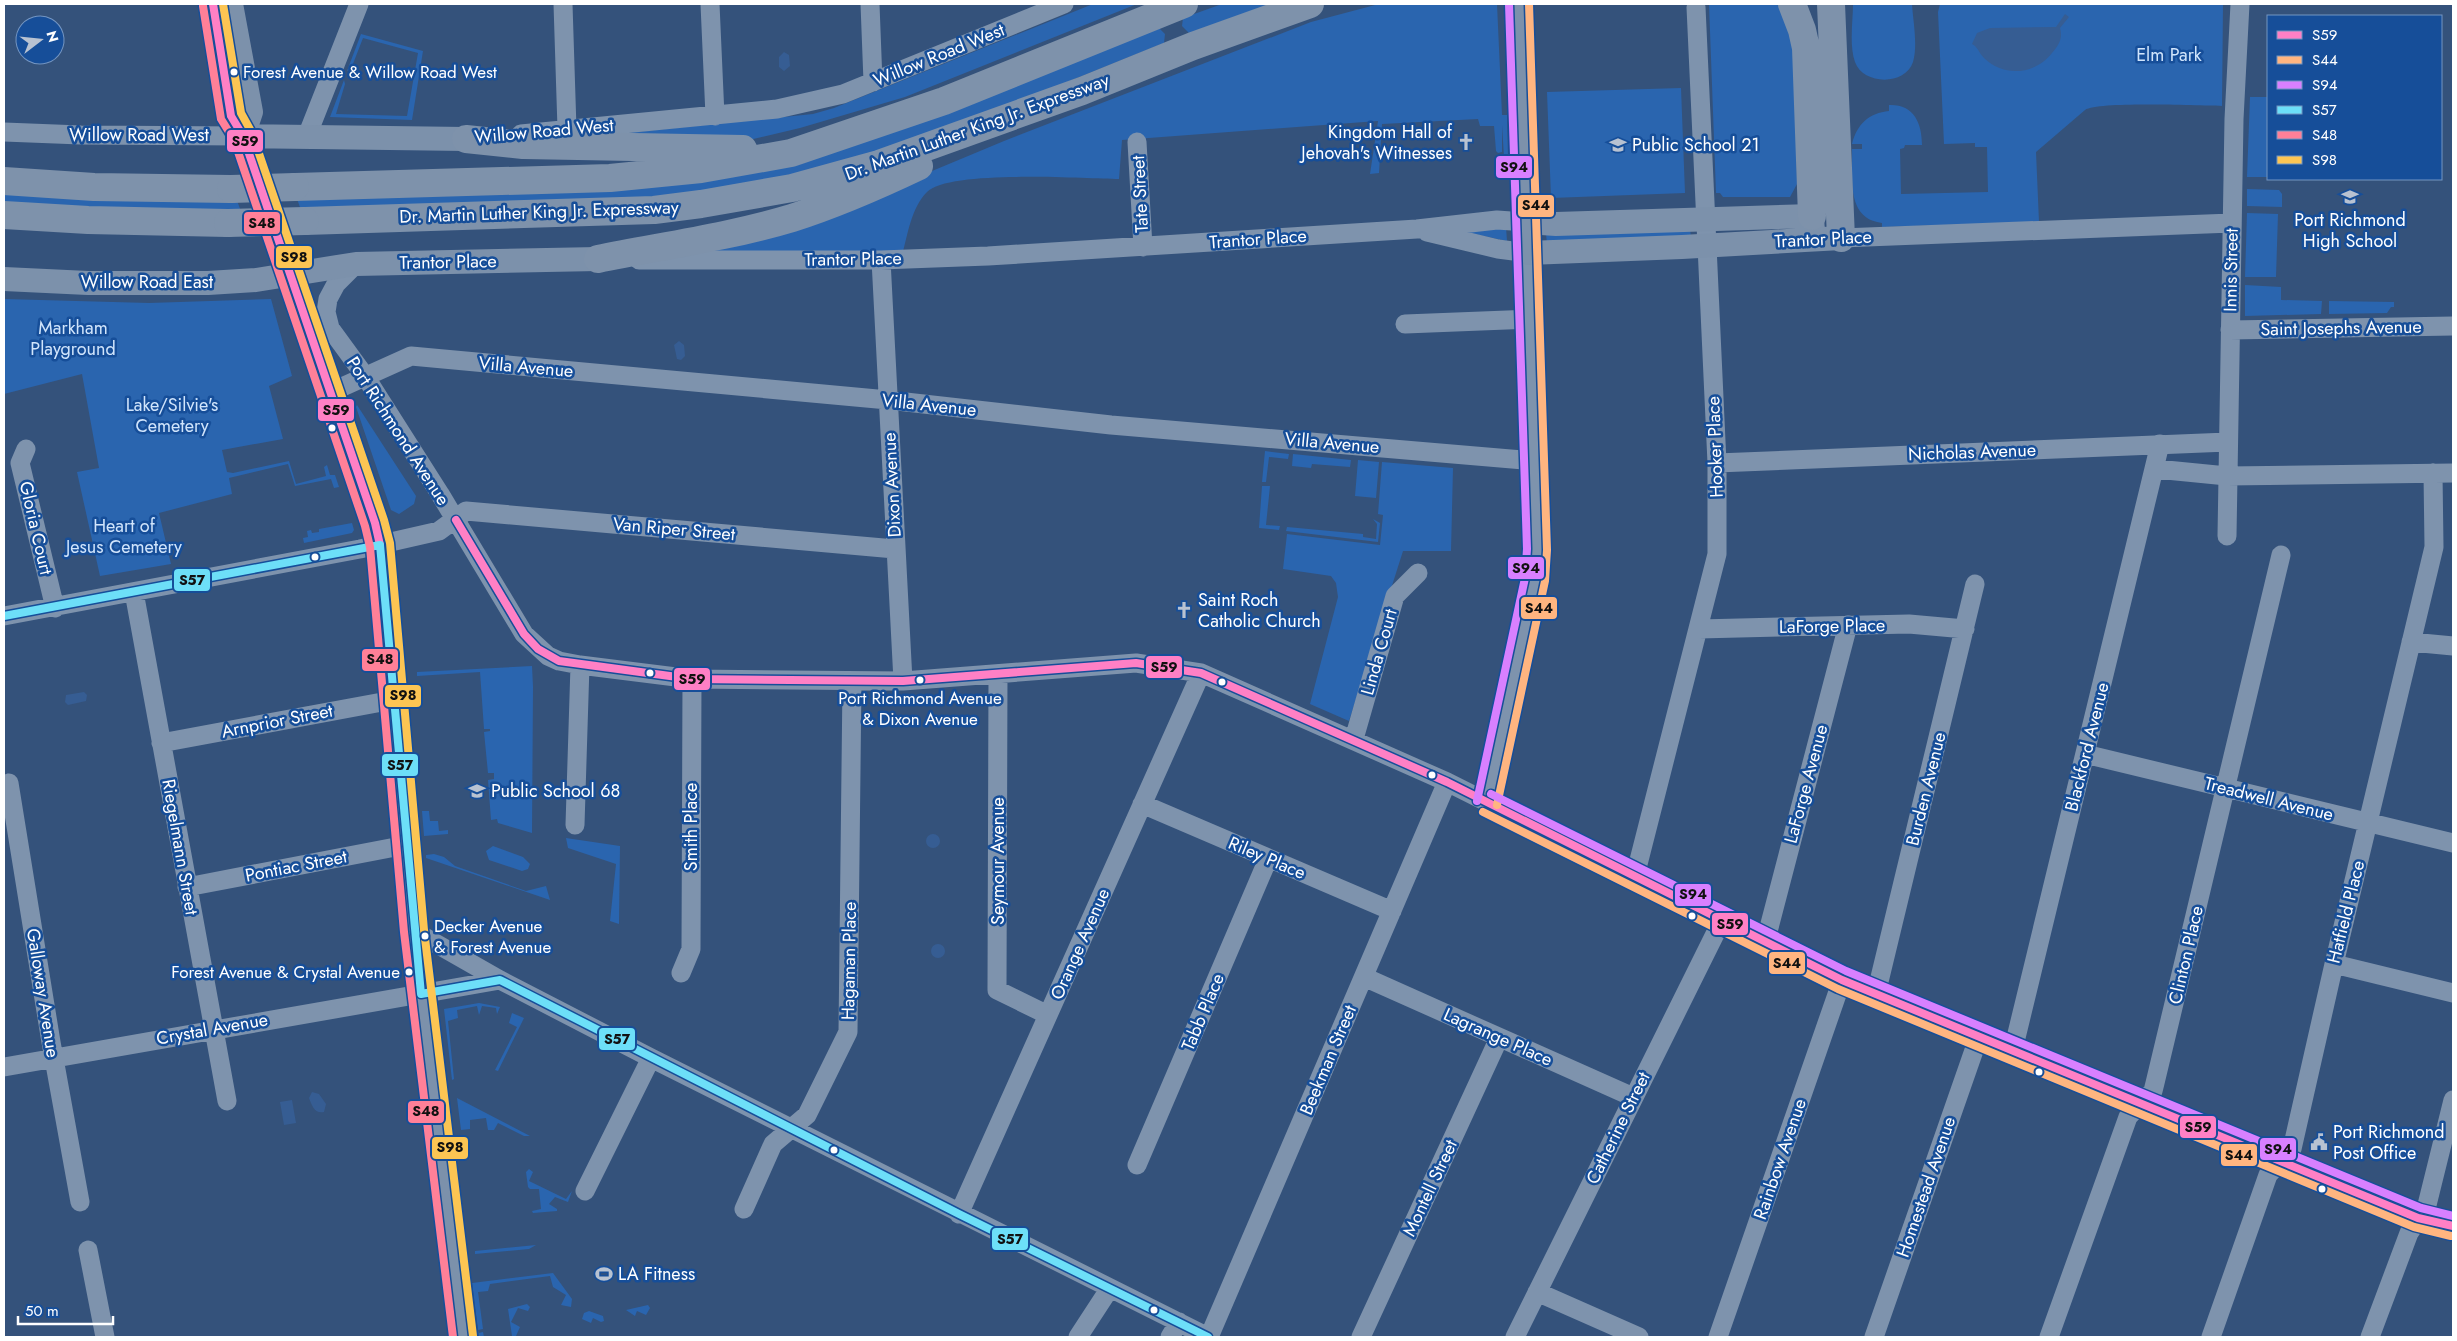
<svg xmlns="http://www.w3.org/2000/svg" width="2457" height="1341" viewBox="0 0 2457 1341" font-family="Jost,sans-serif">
  <rect width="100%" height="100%" fill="#34527b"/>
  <!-- green -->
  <path fill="#2a65af" d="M1093 4H1137L905 97 800 128 749 140 625 133 813 114 834 108Z
    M1222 4H1271L1189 33 1182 26 1183 18Z
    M1379 4H1497L1502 115H1507L1508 157H1504L1502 125V152L1498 153 1496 151 1494 126H1480L1478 119 1382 124 1379 173 1370 174 1378 121 1122 140 1119 179C1084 179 949 169 927 192 911 208 908 234 902 255L694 253 841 209 1004 141 1311 22Z
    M1709 4H1778L1788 24 1795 52 1797 184 1790 197H1723L1720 193H1716Z
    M1853 4H1912C1913 21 1918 45 1913 62 1905 86 1863 85 1855 62 1849 45 1853 21 1853 4Z
    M1940 4H2223L2222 106C2198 106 2100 101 2085 110L2036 152 2039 222 1882 227V223C1845 219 1853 176 1852 149H1862V144H1852C1857 124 1869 113 1889 111V105C1913 104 1922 122 1922 145H1905L1904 148 1900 149 1901 194 1988 192 1987 147H1975V143L1944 144 1938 12Z
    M1158 27 1165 34 1164 43 955 127 850 162 692 195 302 213 296 196 740 176Z
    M361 34 423 51 412 120 330 117 344 80 345 84 336 114 407 116 418 53 363 38 351 69 347 71Z
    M1681 88 1685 193 1551 198 1547 92Z
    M2250 97H2268V177H2247Z
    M4 189 236 198 242 214 4 205Z
    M2247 189 2279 190 2282 194V207L2247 206Z
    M2247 213 2278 214 2276 277H2245Z
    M1506 227 1507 241 1465 232Z
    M1690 228 1691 239 1547 245 1546 233Z
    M2245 285 2281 287V300L2322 301 2321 314 2245 316Z
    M4 299 149 303 271 299 292 376 269 386 283 439 222 450 227 472 233 473 289 461 296 484 326 476 324 467 327 465 330 475H335L339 487 334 488 331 479 295 486 288 464 229 478 232 494 159 513 171 564 100 576 77 472 99 468 82 374 4 394Z
    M2329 301 2394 302V307H2391L2387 313 2329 314Z
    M357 405 416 496 414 504 399 514 391 510 356 407Z
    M1265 451 1289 454 1288 459 1269 457 1266 482H1262Z
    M1293 454 1351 460 1350 467 1312 464 1311 468 1292 466Z
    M1358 460 1379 462 1376 498 1355 496Z
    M1382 462 1453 468 1451 551H1403L1349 721 1310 704 1338 597 1336 583 1331 576 1283 569 1287 534 1380 545 1383 515 1378 514Z
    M1262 486H1270L1266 525 1280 526 1279 530 1259 528Z
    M1373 519 1380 523 1378 542 1286 531 1287 527 1363 534V537L1376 539 1377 524Z
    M352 523 354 530 352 533 304 543 303 538 308 537 307 531 311 530 312 533 319 532V529Z
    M532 666 533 687 532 833 498 823 497 819 491 820 488 780 494 779V773H488L484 732 490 731V729H484L480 672 417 676V672Z
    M422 811H429L430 821H438L439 831 448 830V834L424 836Z
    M566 838 620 846 619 924 610 921 616 864 568 848Z
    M493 846 523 857 530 864 528 869 522 871 489 860 486 851Z
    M434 854 444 857 455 866 526 891 546 886 550 900 426 858V855Z
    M479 1003 500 1007 497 1014 496 1008 482 1006 479 1015 477 1006 457 1010 458 1018 448 1021 454 1079 452 1080 444 1009Z
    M512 1013 524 1018 498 1071 495 1070 517 1027 509 1023Z
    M457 1098 530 1136H524L498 1123 494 1130H488L486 1118 470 1120V1129L461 1130Z
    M529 1169 533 1172 529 1181 566 1199 572 1191 568 1202 555 1197 549 1204 557 1209V1211L533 1213 532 1211 541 1209 539 1189H530L528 1187 526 1172Z
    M536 1245 529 1249 475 1254V1251Z
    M553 1273 572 1299 571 1307 561 1305 566 1295 553 1287 550 1276 490 1284 488 1291 478 1292 483 1329 478 1330 479 1333 483 1332 484 1337H479L472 1283Z
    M527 1304 530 1307 528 1311 518 1308 511 1322 520 1327 516 1336H512L508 1309Z
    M648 1305 650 1308 646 1315 637 1311 635 1316 626 1310Z
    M589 1311 603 1316 604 1321 601 1322 593 1318 591 1323 582 1319 584 1313Z"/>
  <!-- water -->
  <path fill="#365d93" d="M2065 14 2069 17 2060 28C2063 38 2059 45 2052 53 2036 74 2004 78 1984 58 1979 53 1978 47 1972 44L1977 33 1990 28 2056 27Z
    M784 52 789 55 790 66 784 71 779 67V57Z
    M679 341 684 345 685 356 681 360 677 359 674 345Z
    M84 692 87 695 86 701 68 705 65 702 66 695Z
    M926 841a7 7 0 1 1 14 0a7 7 0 1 1-14 0Z
    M931 951a7 7 0 1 1 14 0a7 7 0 1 1-14 0Z
    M312 1092 319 1094 326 1104 324 1112C314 1114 312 1105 309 1098Z
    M292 1100 296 1123 284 1125 280 1102Z"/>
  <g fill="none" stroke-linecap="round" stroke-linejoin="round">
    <!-- minor -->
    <path stroke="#7e93ad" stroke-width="19" d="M563 4 567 129
      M710 4 715 116
      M870 4 873 82
      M4 132 81 135 243 136
      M521 134 777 109 843 94 1064 4
      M307 136 359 4
      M1137 142 1143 247
      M1427 232 1498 249 1528 253 1537 549 1535 579 1487 803
      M1841 238 2232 223
      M639 260H881L988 256 1417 229 1497 220 1527 222
      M881 260 903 681
      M356 264 336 284 328 299 326 312 330 328 365 376 440 494 524 634 548 656 559 661 580 665 692 679 903 681 1136 663 1201 673 1447 782 1842 980 2418 1218 2453 1226
      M1405 324 1530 319
      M2230 330 2453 326
      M331 392 411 356 888 400 1111 425 1535 461
      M26 449 20 463 55 608
      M1717 463 2228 442
      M2156 469 2227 476 2453 473
      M2227 536 2234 119 2240 4
      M134 592 227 1101
      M4 616 360 549 439 531 466 511 895 549
      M1699 629 1909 624 1965 629
      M2411 642 2453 646
      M998 675 997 990 1048 1015
      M1354 739 1395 596 1418 573
      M161 743 393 700
      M2085 754 2453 843
      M9 783 51 1042 80 1202
      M1142 804 1392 911
      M575 825 580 665
      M1635 876 1717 554V463L1696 7
      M187 887 406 845
      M414 931 500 980 651 1058 1208 1337
      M1765 943 1848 625
      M2334 964 2453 993
      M681 973 691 949 692 679
      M1364 977 1633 1097
      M1876 994 1975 584
      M2013 1050 2160 444
      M4 1067 500 980
      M1137 1165 1268 859
      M585 1191 651 1058
      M744 1209 773 1144 807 1115 848 1032 852 681
      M959 1214 1201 673
      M88 1250 105 1337
      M1537 1292 1639 1337
      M1078 1337 1110 1288
      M1170 1337 1179 1322
      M1209 1337 1447 782
      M1361 1337 1499 1038
      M1515 1337 1722 920
      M1718 1337 1842 980
      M1874 1337 1979 1036
      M2049 1337 2128 1117 2153 1091 2155 1083 2281 555
      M2211 1337 2268 1175 2292 1149 2334 964 2434 547 2433 473
      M2370 1337 2409 1233 2427 1205 2453 1100"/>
    <!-- major -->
    <path stroke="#7c91ab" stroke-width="24" d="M213 4 231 116 243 136 375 523 380 545 414 931 463 1337
      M231 4 251 112 243 136
      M1519 4 1528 253 1682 247 1841 238
      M243 136 466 139
      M1527 222 1556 224 1812 216 1813 233
      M4 279 88 283H208L256 280 356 264 598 259"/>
    <!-- highway -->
    <path stroke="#7e92ab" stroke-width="28" d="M1792 4 1802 30 1806 48 1812 216
      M1831 4 1841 238
      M466 139 523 145 743 149
      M4 181 94 187 231 189
      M295 187 610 178 701 169 791 153 944 101 1184 4
      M4 215 88 220 228 223
      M305 221 654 210 701 204 792 188 879 164 1082 91 1193 46 1310 4
      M598 259C662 246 729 237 792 218 836 204 877 186 919 166"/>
    <!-- highway-bridge -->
    <path stroke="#7e92ab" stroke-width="28" d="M231 189 295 187
      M228 223 305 221"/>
    <!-- bus-1 casing -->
    <g stroke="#164e99" stroke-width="11">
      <path id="bus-1" d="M213 4 231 116 243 136 375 523 380 545
        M456 520 524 634 538 649 559 661 692 679 903 681 1136 663 1201 673 1447 782 1842 980 2418 1218 2453 1226"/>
    </g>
    <!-- bus-2 casing -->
    <g stroke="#164e99" stroke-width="11">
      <path id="bus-2" d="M1497 805 1545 581 1547 550 1529 4
        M1483 812 1838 989 2414 1227 2451 1236"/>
    </g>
    <!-- bus-3 casing -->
    <g stroke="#164e99" stroke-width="11">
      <path id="bus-3" d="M1491 794 1846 971 2421 1208 2453 1216
        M1477 801 1525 578 1527 549 1509 4"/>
    </g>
    <!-- bus-4 casing -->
    <g stroke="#164e99" stroke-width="11">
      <path id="bus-4" d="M380 545 421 994 500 980 959 1214 1208 1337
        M4 616 380 545"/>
    </g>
    <!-- bus-5 casing -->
    <g stroke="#164e99" stroke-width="11">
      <path id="bus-5" d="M203 6 221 119 234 140 365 526 370 547 404 932 453 1337"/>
    </g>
    <!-- bus-6 casing -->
    <g stroke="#164e99" stroke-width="11">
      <path id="bus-6" d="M223 4 241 113 252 133 384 520 390 543 424 930 473 1336"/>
    </g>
    <!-- bus-1 -->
    <use href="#bus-1" stroke="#ff80c5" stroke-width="8"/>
    <!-- bus-2 -->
    <use href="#bus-2" stroke="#ffb580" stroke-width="8"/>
    <!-- bus-3 -->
    <use href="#bus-3" stroke="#d880ff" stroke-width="8"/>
    <!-- bus-4 -->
    <use href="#bus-4" stroke="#6ddff8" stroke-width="8"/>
    <!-- bus-5 -->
    <use href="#bus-5" stroke="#ff8098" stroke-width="8"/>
    <!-- bus-6 -->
    <use href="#bus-6" stroke="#fcc553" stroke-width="8"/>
  </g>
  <!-- icons -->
  <defs>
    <g id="church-bare" transform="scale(1.35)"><path d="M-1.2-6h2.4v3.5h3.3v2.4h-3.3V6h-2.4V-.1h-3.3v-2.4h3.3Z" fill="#b8c2d1" stroke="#164e99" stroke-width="2.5" paint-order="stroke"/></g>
    <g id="school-bare" transform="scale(1.35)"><path d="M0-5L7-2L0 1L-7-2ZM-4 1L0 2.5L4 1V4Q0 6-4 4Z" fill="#b8c2d1" stroke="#164e99" stroke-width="2.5" paint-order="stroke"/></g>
    <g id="civic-bare" transform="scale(1.35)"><path d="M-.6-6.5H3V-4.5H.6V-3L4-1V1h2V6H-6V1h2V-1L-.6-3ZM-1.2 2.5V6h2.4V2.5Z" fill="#b8c2d1" stroke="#164e99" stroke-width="2.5" paint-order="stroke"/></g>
    <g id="stadium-bare" transform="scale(1.35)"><path d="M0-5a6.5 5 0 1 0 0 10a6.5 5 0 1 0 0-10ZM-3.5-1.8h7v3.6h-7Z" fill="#b8c2d1" stroke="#164e99" stroke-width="2.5" paint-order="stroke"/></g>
  </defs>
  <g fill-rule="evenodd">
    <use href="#church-bare" x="1466" y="142"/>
    <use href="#school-bare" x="1618" y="145"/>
    <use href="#school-bare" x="2350" y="197"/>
    <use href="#church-bare" x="1184" y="610"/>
    <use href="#school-bare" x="477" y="791"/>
    <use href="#civic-bare" x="2319" y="1142"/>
    <use href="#stadium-bare" x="604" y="1274"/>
  </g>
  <!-- markers -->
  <g fill="#fff" stroke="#164e99" stroke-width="2">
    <circle cx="234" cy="72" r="4.5"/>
    <circle cx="332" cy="428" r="4.5"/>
    <circle cx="315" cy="557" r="4.5"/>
    <circle cx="650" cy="673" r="4.5"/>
    <circle cx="920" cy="680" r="4.5"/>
    <circle cx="1222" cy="682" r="4.5"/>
    <circle cx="1432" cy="775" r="4.5"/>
    <circle cx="1692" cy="916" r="4.5"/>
    <circle cx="425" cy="936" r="4.5"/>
    <circle cx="409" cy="972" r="4.5"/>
    <circle cx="2039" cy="1072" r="4.5"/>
    <circle cx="834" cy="1150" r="4.5"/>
    <circle cx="2322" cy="1189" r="4.5"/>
    <circle cx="1154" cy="1310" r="4.5"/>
  </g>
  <g text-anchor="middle" stroke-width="5" stroke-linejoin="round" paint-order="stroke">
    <!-- bus labels -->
    <g font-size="17" fill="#fff" stroke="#164e99" text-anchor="start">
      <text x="243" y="78">Forest Avenue &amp; Willow Road West</text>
      <text x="920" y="704" text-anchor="middle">Port Richmond Avenue<tspan x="920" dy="21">&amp; Dixon Avenue</tspan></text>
      <text x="434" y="932">Decker Avenue<tspan x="434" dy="21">&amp; Forest Avenue</tspan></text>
      <text x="400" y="978" text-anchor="end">Forest Avenue &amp; Crystal Avenue</text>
    </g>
    <!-- street labels -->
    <g font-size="18" fill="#fff" stroke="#164e99">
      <text transform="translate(939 55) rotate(-22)" y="6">Willow Road West</text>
      <text transform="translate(977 127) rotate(-20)" y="6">Dr. Martin Luther King Jr. Expressway</text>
      <text transform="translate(544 131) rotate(-5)" y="6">Willow Road West</text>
      <text x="139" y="141">Willow Road West</text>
      <text transform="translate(1140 194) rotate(-93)" y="6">Tate Street</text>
      <text transform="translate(539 212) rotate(-2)" y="6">Dr. Martin Luther King Jr. Expressway</text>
      <text transform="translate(1258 239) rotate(-4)" y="6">Trantor Place</text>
      <text transform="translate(1823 239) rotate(-3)" y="6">Trantor Place</text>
      <text transform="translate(853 259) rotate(-1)" y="6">Trantor Place</text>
      <text transform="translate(448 262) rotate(-1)" y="6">Trantor Place</text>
      <text transform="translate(2231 270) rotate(-89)" y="6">Innis Street</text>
      <text x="147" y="288">Willow Road East</text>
      <text transform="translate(2341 328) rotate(-1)" y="6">Saint Josephs Avenue</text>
      <text transform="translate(526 367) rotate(5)" y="6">Villa Avenue</text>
      <text transform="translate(929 405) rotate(6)" y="6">Villa Avenue</text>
      <text transform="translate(398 431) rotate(57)" y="6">Port Richmond Avenue</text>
      <text transform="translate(1332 443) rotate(5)" y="6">Villa Avenue</text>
      <text transform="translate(1715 447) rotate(-92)" y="6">Hooker Place</text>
      <text transform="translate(1972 452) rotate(-2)" y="6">Nicholas Avenue</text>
      <text transform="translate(892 485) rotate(-93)" y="6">Dixon Avenue</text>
      <text transform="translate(36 528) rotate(77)" y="6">Gloria Court</text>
      <text transform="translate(674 529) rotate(5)" y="6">Van Riper Street</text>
      <text transform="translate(1832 626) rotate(-1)" y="6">LaForge Place</text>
      <text transform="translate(1379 652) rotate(-74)" y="6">Linda Court</text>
      <text transform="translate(277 721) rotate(-11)" y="6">Arnprior Street</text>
      <text transform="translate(2087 747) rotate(-76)" y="6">Blackford Avenue</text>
      <text transform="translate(1806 784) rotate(-75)" y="6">LaForge Avenue</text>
      <text transform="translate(1926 789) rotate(-76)" y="6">Burden Avenue</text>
      <text transform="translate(2269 799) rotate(14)" y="6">Treadwell Avenue</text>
      <text transform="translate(691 827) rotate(-90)" y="6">Smith Place</text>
      <text transform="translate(180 847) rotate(80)" y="6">Riegelmann Street</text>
      <text transform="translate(1267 858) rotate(23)" y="6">Riley Place</text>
      <text transform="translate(998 861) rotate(-90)" y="6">Seymour Avenue</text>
      <text transform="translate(296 866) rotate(-11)" y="6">Pontiac Street</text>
      <text transform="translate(2346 912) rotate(-76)" y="6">Hatfield Place</text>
      <text transform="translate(1080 944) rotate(-66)" y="6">Orange Avenue</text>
      <text transform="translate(2186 955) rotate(-77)" y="6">Clinton Place</text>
      <text transform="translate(849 961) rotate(-89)" y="6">Hagaman Place</text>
      <text transform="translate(43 993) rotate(81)" y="6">Galloway Avenue</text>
      <text transform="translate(1203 1012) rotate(-67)" y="6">Tabb Place</text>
      <text transform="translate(212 1029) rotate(-10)" y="6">Crystal Avenue</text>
      <text transform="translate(1498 1037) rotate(24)" y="6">Lagrange Place</text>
      <text transform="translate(1328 1060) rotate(-67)" y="6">Beekman Street</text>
      <text transform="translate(1618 1128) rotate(-64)" y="6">Catherine Street</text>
      <text transform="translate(1780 1159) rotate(-71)" y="6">Rainbow Avenue</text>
      <text transform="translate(1926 1187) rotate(-71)" y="6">Homestead Avenue</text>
      <text transform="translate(1430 1188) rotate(-65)" y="6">Montell Street</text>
    </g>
    <!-- park labels -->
    <g font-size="18" fill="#d1e5fc" stroke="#164e99">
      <text x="2169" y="61">Elm Park</text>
      <text x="73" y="334">Markham<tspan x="73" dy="21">Playground</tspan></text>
      <text x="172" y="411">Lake/Silvie's<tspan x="172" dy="21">Cemetery</tspan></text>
      <text x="124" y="532">Heart of<tspan x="124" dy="21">Jesus Cemetery</tspan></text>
    </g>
    <!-- poi labels -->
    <g font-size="18" fill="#fff" stroke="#164e99" text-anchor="start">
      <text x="1452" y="138" text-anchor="end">Kingdom Hall of<tspan x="1452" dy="21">Jehovah's Witnesses</tspan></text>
      <text x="1632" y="151">Public School 21</text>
      <text x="2350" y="226" text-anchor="middle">Port Richmond<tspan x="2350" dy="21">High School</tspan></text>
      <text x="1198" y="606">Saint Roch<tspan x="1198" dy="21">Catholic Church</tspan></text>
      <text x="491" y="797">Public School 68</text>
      <text x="2333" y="1138">Port Richmond<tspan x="2333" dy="21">Post Office</tspan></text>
      <text x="618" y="1280">LA Fitness</text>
    </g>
  </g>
  <g stroke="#164e99" stroke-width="2">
    <rect x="226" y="129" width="38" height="24" rx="5" fill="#ff80c5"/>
    <rect x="1495" y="155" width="38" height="24" rx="5" fill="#d880ff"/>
    <rect x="1517" y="194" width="38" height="24" rx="5" fill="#ffb580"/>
    <rect x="243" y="211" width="38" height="24" rx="5" fill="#ff8098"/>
    <rect x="275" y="245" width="38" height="24" rx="5" fill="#fcc553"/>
    <rect x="317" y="398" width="38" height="24" rx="5" fill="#ff80c5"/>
    <rect x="1507" y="556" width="38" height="24" rx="5" fill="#d880ff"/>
    <rect x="173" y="568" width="38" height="24" rx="5" fill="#6ddff8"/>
    <rect x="1520" y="596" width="38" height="24" rx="5" fill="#ffb580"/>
    <rect x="361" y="648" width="38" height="24" rx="5" fill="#ff8098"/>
    <rect x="1145" y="655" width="38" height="24" rx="5" fill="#ff80c5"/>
    <rect x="673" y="667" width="38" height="24" rx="5" fill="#ff80c5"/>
    <rect x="384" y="684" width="38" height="24" rx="5" fill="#fcc553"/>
    <rect x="381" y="753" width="38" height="24" rx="5" fill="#6ddff8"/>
    <rect x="1674" y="883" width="38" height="24" rx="5" fill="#d880ff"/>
    <rect x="1711" y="912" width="38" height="24" rx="5" fill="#ff80c5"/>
    <rect x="1768" y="951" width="38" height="24" rx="5" fill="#ffb580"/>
    <rect x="598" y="1027" width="38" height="24" rx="5" fill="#6ddff8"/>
    <rect x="407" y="1100" width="38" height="24" rx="5" fill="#ff8098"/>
    <rect x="2179" y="1115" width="38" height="24" rx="5" fill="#ff80c5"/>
    <rect x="431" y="1136" width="38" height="24" rx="5" fill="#fcc553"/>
    <rect x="2259" y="1137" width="38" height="24" rx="5" fill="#d880ff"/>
    <rect x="2220" y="1143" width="38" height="24" rx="5" fill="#ffb580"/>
    <rect x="991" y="1227" width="38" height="24" rx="5" fill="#6ddff8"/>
  </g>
  <g font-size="14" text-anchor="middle" font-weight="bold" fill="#111">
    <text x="245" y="146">S59</text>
    <text x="1514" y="172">S94</text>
    <text x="1536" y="210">S44</text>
    <text x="262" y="228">S48</text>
    <text x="294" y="262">S98</text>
    <text x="336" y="415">S59</text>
    <text x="1526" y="573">S94</text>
    <text x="192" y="585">S57</text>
    <text x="1539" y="613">S44</text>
    <text x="380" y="664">S48</text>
    <text x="1164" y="672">S59</text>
    <text x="692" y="684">S59</text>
    <text x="403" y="700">S98</text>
    <text x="400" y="770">S57</text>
    <text x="1693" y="899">S94</text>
    <text x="1730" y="929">S59</text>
    <text x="1787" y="968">S44</text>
    <text x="617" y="1044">S57</text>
    <text x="426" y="1116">S48</text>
    <text x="2198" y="1132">S59</text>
    <text x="450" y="1152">S98</text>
    <text x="2278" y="1154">S94</text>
    <text x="2239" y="1160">S44</text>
    <text x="1010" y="1244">S57</text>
  </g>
  <!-- border -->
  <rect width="2457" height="1341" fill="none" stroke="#ffffff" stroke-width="10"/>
  <!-- legend -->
  <rect x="2267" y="15" width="175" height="165" fill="#164e99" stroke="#7395c2"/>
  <rect x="2277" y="31" width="25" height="8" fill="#ff80c5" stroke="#7395c2"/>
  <text x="2312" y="40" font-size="15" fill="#ffffff">S59</text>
  <rect x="2277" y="56" width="25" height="8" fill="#ffb580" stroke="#7395c2"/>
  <text x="2312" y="65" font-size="15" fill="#ffffff">S44</text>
  <rect x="2277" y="81" width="25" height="8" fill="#d880ff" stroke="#7395c2"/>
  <text x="2312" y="90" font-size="15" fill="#ffffff">S94</text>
  <rect x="2277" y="106" width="25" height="8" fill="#6ddff8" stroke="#7395c2"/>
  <text x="2312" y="115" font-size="15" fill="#ffffff">S57</text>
  <rect x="2277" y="131" width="25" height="8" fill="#ff8098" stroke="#7395c2"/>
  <text x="2312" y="140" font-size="15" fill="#ffffff">S48</text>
  <rect x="2277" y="156" width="25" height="8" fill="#fcc553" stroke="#7395c2"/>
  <text x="2312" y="165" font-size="15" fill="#ffffff">S98</text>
  <!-- north arrow -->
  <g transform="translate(40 40) rotate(74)"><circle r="24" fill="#164e99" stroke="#7395c2"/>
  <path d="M0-4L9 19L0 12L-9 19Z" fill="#b8c2d1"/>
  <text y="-8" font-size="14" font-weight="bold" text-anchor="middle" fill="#ffffff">N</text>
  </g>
  <!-- scale -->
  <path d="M18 1316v8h95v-8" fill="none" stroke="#ffffff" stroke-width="2.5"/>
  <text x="25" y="1316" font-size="15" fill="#ffffff" stroke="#164e99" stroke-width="4" paint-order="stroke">50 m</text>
</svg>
